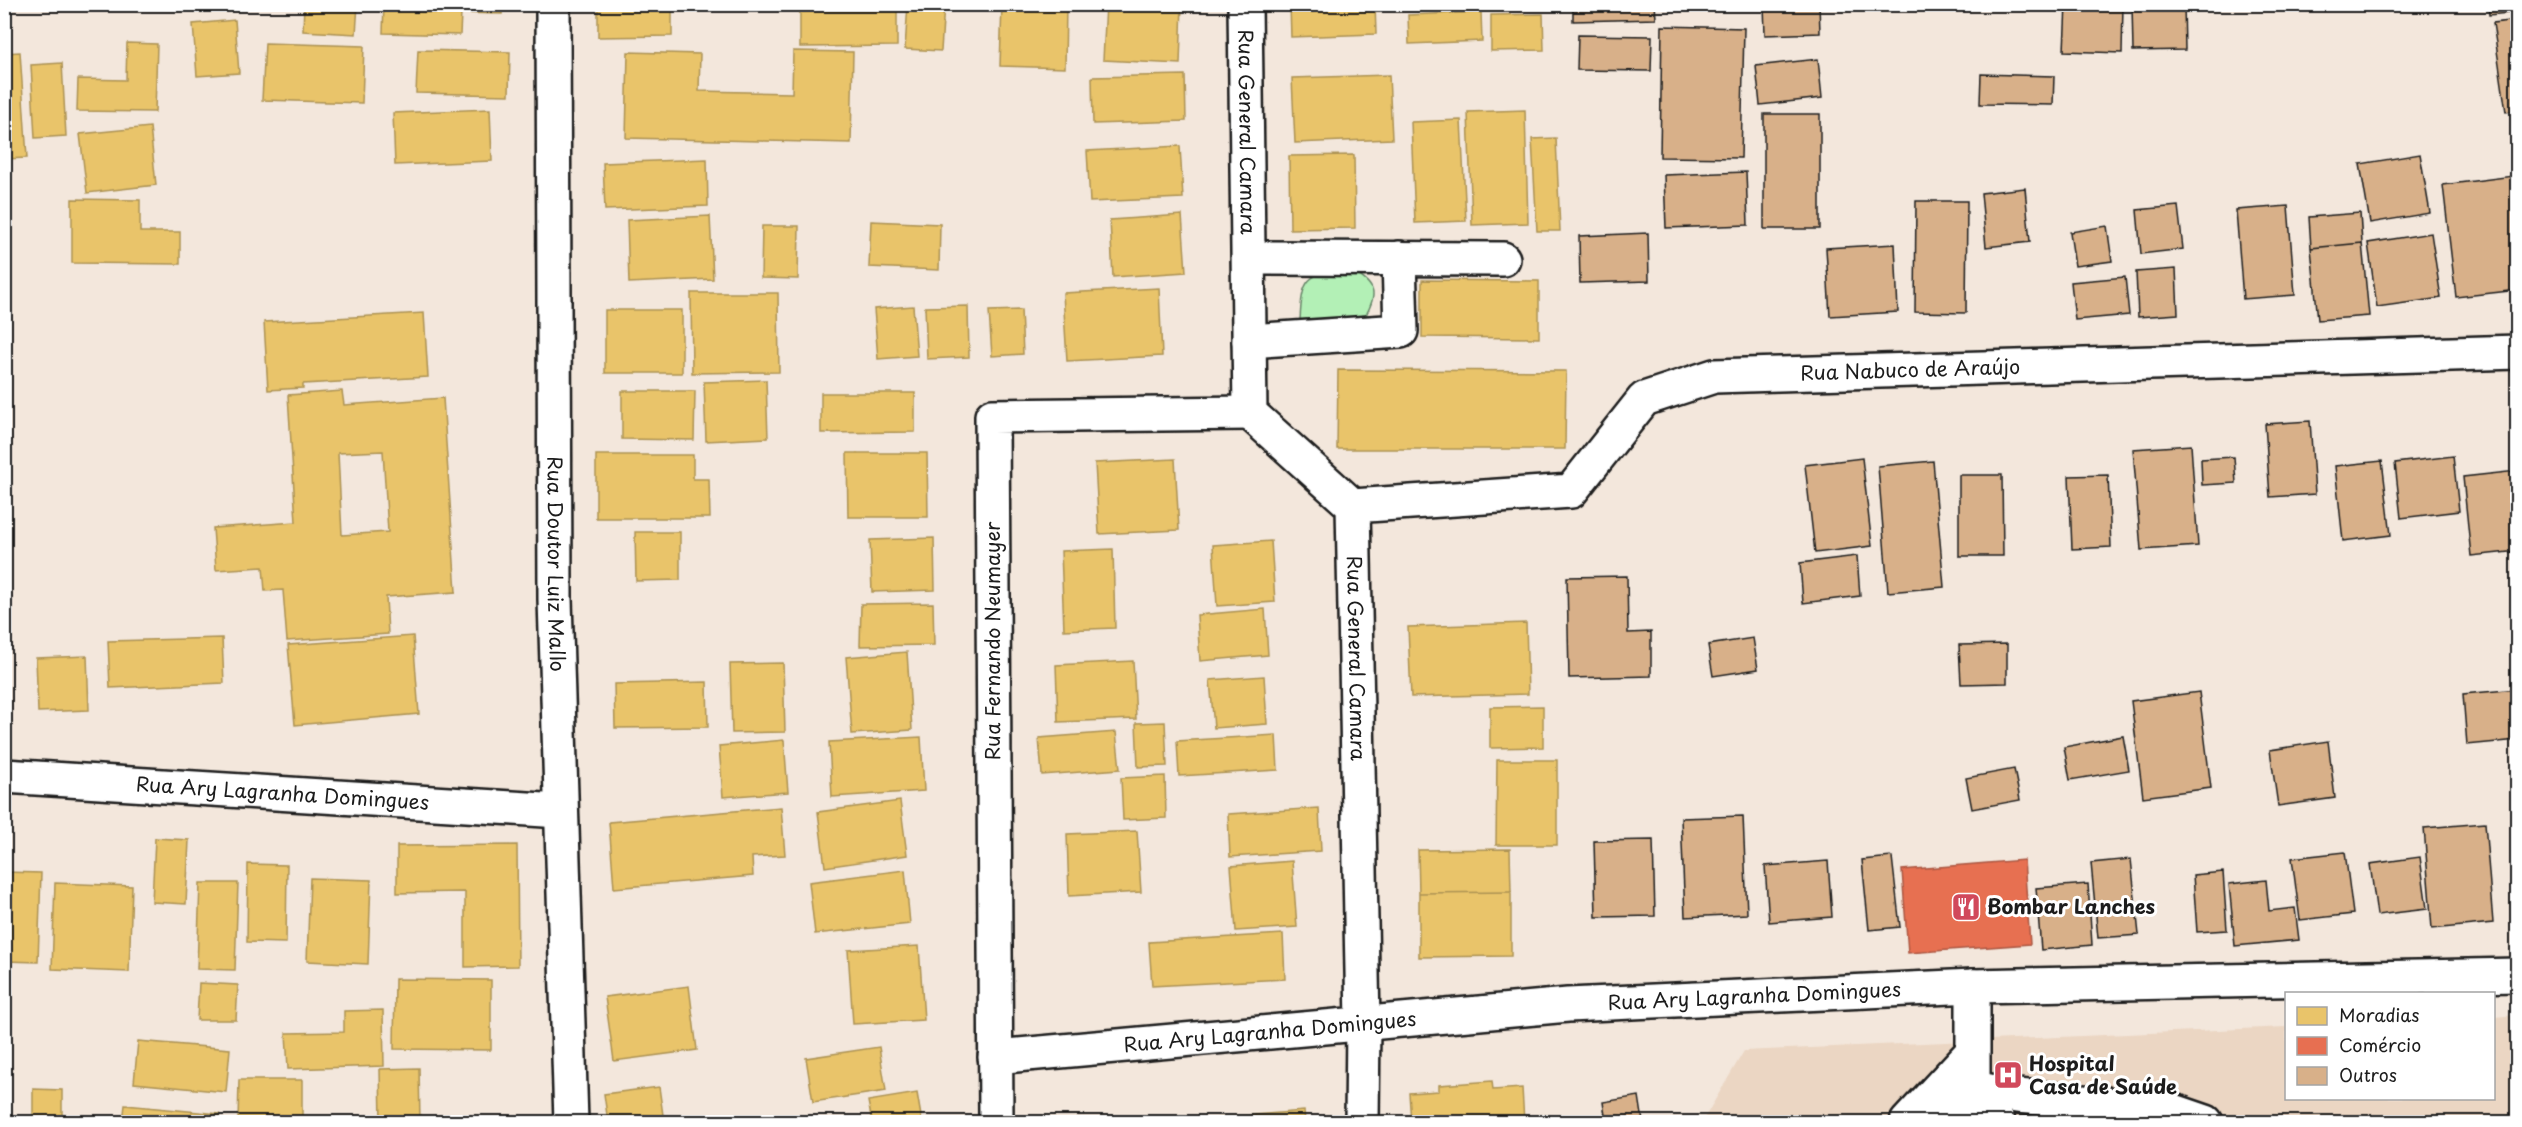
<svg xmlns="http://www.w3.org/2000/svg" width="2522" height="1127" viewBox="0 0 2522 1127" font-family="'Playpen Sans',sans-serif">
  <rect width="100%" height="100%" fill="#f3e7dc"/>
  <filter id="ink" filterUnits="userSpaceOnUse"><feTurbulence type="fractalNoise" baseFrequency=".0167" numOctaves="2"/><feDisplacementMap in="SourceGraphic" scale="12" xChannelSelector="R" yChannelSelector="G"/><feConvolveMatrix kernelMatrix="1 2 1 2 8 2 1 2 1" color-interpolation-filters="sRGB"/></filter>
  <g filter="url(#ink)">
    <!-- built -->
    <path fill="#ebd6c3" d="M2517 1015V1122H1702L1744 1051 2286 1027V1098H2494V1017Z"/>
    <!-- green -->
    <path fill="#b3f0b6" stroke="#688669" stroke-width="1.5" d="M1350 271C1380 285 1377 297 1362 322L1318 332 1300 321C1302 278 1306 272 1350 271Z"/>
    <!-- homes -->
    <path fill="#e9c46a" stroke="#ac9253" stroke-width="1.5" fill-rule="evenodd" d="M304 4H358L356 34 303 31Z
      M384 4H413V12L461 13 460 35 383 33Z
      M413 4H502V14L413 12Z
      M598 4H672V36L598 37Z
      M800 4H897V46L800 47Z
      M908 4H944L941 51 905 49Z
      M1002 4H1066L1065 68 1000 66Z
      M1106 4H1182L1180 64 1103 60Z
      M1290 4H1375L1376 34 1291 37Z
      M1434 4H1480V5L1434 6Z
      M1481 12 1482 41 1409 44 1408 15Z
      M1543 14 1544 50 1491 51V15Z
      M235 20 239 73 197 76 193 24Z
      M127 43 157 44 155 112 77 111 78 79 126 80Z
      M265 43 364 46 362 103 262 100Z
      M418 50 510 52 509 95 416 93Z
      M793 51 853 52 851 143 626 138 628 52 700 54 699 91 792 93Z
      M20 52 27 158 4 159V53Z
      M62 63 66 136 35 138 31 65Z
      M1185 75 1186 121 1093 124 1092 77Z
      M1389 75 1392 139 1295 143 1292 78Z
      M490 109 492 161 395 165 393 113Z
      M1525 110 1528 223 1472 225 1468 112Z
      M1461 120 1466 221 1415 223 1411 122Z
      M150 127 156 185 87 193 80 134Z
      M1556 138 1560 231H1537L1532 139Z
      M1180 146 1183 198 1090 202 1087 151Z
      M1354 155 1355 228 1290 229 1289 156Z
      M707 159 708 206 605 210 603 163Z
      M72 199 140 200V232H180V264L72 263Z
      M1182 215 1186 272 1113 277 1110 220Z
      M710 216 713 279 629 283 627 220Z
      M871 221 940 224 939 270 869 267Z
      M762 226H799L798 279 761 278Z
      M1422 280 1539 281V338L1422 337Z
      M1159 288 1162 356 1067 361 1063 293Z
      M691 293H778L779 372 692 373Z
      M913 306 917 356 878 359 874 309Z
      M968 306 969 357 927 359 925 307Z
      M605 310H682V373H605Z
      M1021 310 1023 354 992 356 989 311Z
      M424 313 428 377 303 384V388L268 390 264 322Z
      M1338 370 1566 371 1565 449H1337Z
      M766 380 768 438 706 441 704 382Z
      M342 391 344 405 443 398 456 592 386 597 388 634 287 641 283 590 265 591 263 567 216 570 213 528 296 522 288 395ZM383 451 388 532 342 535 338 453Z
      M622 391H695L694 440 622 439Z
      M821 393H915V432L821 433Z
      M847 453H927L928 517H848Z
      M596 455H693V479H709L710 518H596Z
      M1175 459 1179 530 1099 534 1095 463Z
      M4 460H9L8 557H4Z
      M635 532H680V580L636 581Z
      M934 538 935 590 872 592 870 540Z
      M1271 541 1275 602 1217 606 1213 545Z
      M1113 549 1115 628 1064 630 1061 551Z
      M933 603 934 645 860 646 861 604Z
      M1265 609 1268 655 1200 661 1197 615Z
      M1526 623 1528 694 1411 697 1408 627Z
      M413 636 419 714 295 725 288 645Z
      M222 638 224 683 110 688 108 641Z
      M907 652 912 730 852 734 846 657Z
      M87 656 89 710 38 712 36 658Z
      M1133 661 1136 719 1058 722 1056 665Z
      M783 663 785 732 732 733 730 664Z
      M1264 676 1267 724 1214 728 1210 680Z
      M707 682 708 727 615 728 614 684Z
      M1543 706V747L1490 748V707Z
      M1165 722 1167 766 1138 767 1136 723Z
      M1116 732 1120 769 1042 775 1039 738Z
      M1276 735 1278 770 1179 776 1177 741Z
      M921 737 924 791 832 797 829 742Z
      M784 740 788 792 723 797 719 746Z
      M1497 760H1557V845H1496Z
      M1165 776 1166 818 1123 820 1121 778Z
      M900 801 907 855 825 867 818 812Z
      M781 807 785 855 752 857 753 876 614 888 609 822Z
      M1319 808 1321 851 1230 857 1228 814Z
      M1137 831 1141 892 1069 896 1067 834Z
      M155 838 189 840 186 904 152 902Z
      M517 845 518 966 465 967V892L397 893V846Z
      M1510 849 1511 892 1419 893 1418 850Z
      M1292 861 1297 927 1236 931 1231 866Z
      M248 864 287 865 286 943 247 942Z
      M905 870 910 924 815 934 809 882Z
      M4 872 41 873 38 962 4 961Z
      M310 878 371 880 368 964 307 961Z
      M55 883 132 886 129 972 52 969Z
      M200 883H238L235 970 197 969Z
      M1511 892V956L1419 957V893Z
      M1283 934 1285 979 1152 986 1149 942Z
      M919 946 924 1020 853 1024 848 950Z
      M395 979 491 980V1050L394 1049Z
      M199 983 238 985 236 1020H197Z
      M689 986 697 1050 614 1061 605 997Z
      M383 1010 384 1066 288 1069 286 1033 344 1032V1011Z
      M138 1041 230 1049 226 1092 134 1083Z
      M879 1047 886 1091 813 1102 806 1058Z
      M419 1068 420 1122H381L380 1069Z
      M239 1080H302V1122H238Z
      M1492 1081 1493 1090 1522 1088 1524 1122H1411L1409 1093 1439 1091V1085Z
      M659 1087 664 1122H608L604 1094Z
      M33 1089 62 1090V1122H33Z
      M917 1093 922 1122H872L868 1101Z
      M125 1105 219 1114 218 1122H123Z
      M1304 1111 1305 1122H1256L1255 1115Z
      M1255 1115 1256 1122H1180Z"/>
    <!-- shops -->
    <path fill="#e76f51" stroke="#aa5641" stroke-width="1.5" d="M2024 860 2030 944 1908 953 1902 870Z"/>
    <!-- building -->
    <path fill="#d8b089" stroke="#1c1c1c" stroke-width="1.5" d="M1573 4H1655L1656 19 1573 21Z
      M1764 4H1819L1820 33 1765 35Z
      M2066 4H2123L2122 53 2064 51Z
      M2132 4H2184L2185 50 2133 51Z
      M2488 4H2518V12L2489 15Z
      M2518 20V110L2506 112 2493 23Z
      M1662 26 1744 28 1741 158 1660 157Z
      M1578 35 1652 36 1651 71 1577 70Z
      M1818 59 1822 98 1760 105 1756 66Z
      M1981 74 2054 76 2053 105 1980 104Z
      M1764 114H1820V229H1764Z
      M2420 154 2430 213 2370 223 2360 164Z
      M1746 172 1748 225 1666 228 1664 175Z
      M2513 176 2518 215V290L2456 297 2443 185Z
      M2025 188 2030 242 1986 247 1981 193Z
      M1916 201H1967L1966 313 1915 312Z
      M2178 206 2183 249 2141 254 2137 210Z
      M2288 206 2295 295 2243 299 2236 210Z
      M2360 213 2362 243 2311 248 2309 217Z
      M2107 226 2112 261 2075 266 2070 232Z
      M1648 233 1649 281 1580 283 1579 236Z
      M2431 233 2441 298 2377 307 2368 243Z
      M2362 243 2369 316 2318 320 2311 248Z
      M1895 244 1898 312 1830 316 1826 248Z
      M2176 269 2178 314 2138 317 2136 272Z
      M2125 277 2129 315 2075 320 2071 282Z
      M2310 421 2315 494 2270 497 2265 424Z
      M2191 445 2198 546 2141 550 2133 449Z
      M2453 456 2459 511 2401 518 2395 463Z
      M2234 457 2236 483 2202 485 2201 459Z
      M1862 458 1872 546 1815 553 1805 465Z
      M1933 461 1944 587 1888 592 1878 466Z
      M2382 461 2391 535 2343 541 2335 466Z
      M2517 471 2518 551 2471 556 2463 477Z
      M1959 475H2002L2003 556H1959Z
      M2108 475 2111 547 2072 549 2069 476Z
      M1857 556 1860 596 1803 603 1800 563Z
      M1627 576 1628 633 1651 632V676L1569 678 1567 577Z
      M1753 638 1758 669 1713 676 1708 645Z
      M2007 644V683L1961 684 1959 645Z
      M2518 689V740L2467 745 2463 694Z
      M2199 692 2211 788 2143 797 2131 701Z
      M2123 736 2129 770 2070 780 2064 747Z
      M2328 741 2335 798 2278 806 2270 750Z
      M2014 769 2020 800 1972 809 1966 778Z
      M1743 816 1747 914 1685 917 1681 818Z
      M2485 823 2493 923 2432 929 2424 828Z
      M1653 840 1655 916 1596 917 1594 841Z
      M2345 852 2353 914 2300 920 2292 858Z
      M1892 857 1900 927 1869 930 1862 860Z
      M2420 857 2427 909 2377 915 2370 864Z
      M2131 859 2139 935 2098 938 2091 863Z
      M1828 861 1832 917 1769 922 1765 866Z
      M2223 872 2227 930 2197 932 2193 875Z
      M2266 880 2269 911 2295 908 2299 940 2235 946 2229 884Z
      M2088 884 2092 945 2041 950 2036 888Z
      M1639 1096 1643 1122H1606L1603 1102Z"/>
    <g fill="none" stroke-linecap="round" stroke-linejoin="round">
      <!-- minor casing -->
      <g stroke="#1c1c1c" stroke-width="38">
        <g id="minor">
          <path id="s1" d="M553 4 555 599 571 1122"/>
          <path id="s2" d="M1245 4 1250 413 1353 506 1363 1023 1362 1122"/>
          <path d="M1249 258 1503 259"/>
          <path d="M1249 341 1401 331 1399 258"/>
          <path id="s3" d="M1353 506 1571 491 1644 399 1714 376 2518 352"/>
          <path id="s4" d="M4 776 560 811"/>
          <path d="M1973 986V1088L1998 1122"/>
          <path id="s5" d="M995 1057 1568 1005 1973 986 2518 975"/>
          <path d="M1973 1088 2017 1096 2171 1110 2206 1122"/>
          <path d="M996 1122 992 416 1250 413"/>
          <path d="M1907 1122 1972 1052"/>
          <path d="M1949 1122 1973 1088"/>
        </g>
      </g>
      <!-- minor -->
      <use href="#minor" stroke="#fff" stroke-width="33"/>
    </g>
  </g>
  <!-- icons -->
  <defs>
    <g id="restaurant-square" transform="scale(1.5)"><rect x="-9" y="-9" width="18" height="18" rx="4" fill="#d1495b" stroke="#fff"/><path d="M-5-6h1v4h1v-4h1v4h1v-4h1v5L-1.5 .5V6h-2V.5L-5-1ZM5-6V6H3V1.5H1.5Q1.5-4 5-6Z" fill="#fff"/></g>
    <g id="hospital-square" transform="scale(1.5)"><rect x="-9" y="-9" width="18" height="18" rx="4" fill="#d1495b" stroke="#fff"/><path d="M-5-5h3v3.5h4V-5h3V5h-3V1.5h-4V5h-3Z" fill="#fff"/></g>
  </defs>
  <g fill-rule="evenodd">
    <use href="#restaurant-square" x="1966" y="907"/>
    <use href="#hospital-square" x="2008" y="1075"/>
  </g>
  <g text-anchor="middle" stroke-width="6" stroke-linejoin="round" paint-order="stroke">
    <!-- street labels -->
    <g font-size="20" fill="#1c1c1c" stroke="#fff">
      <text dy="7" stroke="none"><textPath href="#s2" startOffset="128">Rua General Camara</textPath></text>
      <text dy="7" stroke="none"><textPath href="#s3" startOffset="606">Rua Nabuco de Araújo</textPath></text>
      <text dy="7" stroke="none"><textPath href="#s1" startOffset="560">Rua Doutor Luiz Mallo</textPath></text>
      <text transform="translate(993 641) rotate(-90)" y="7">Rua Fernando Neumayer</text>
      <text dy="7" stroke="none"><textPath href="#s2" startOffset="700">Rua General Camara</textPath></text>
      <text dy="7" stroke="none"><textPath href="#s4" startOffset="279">Rua Ary Lagranha Domingues</textPath></text>
      <text dy="7" stroke="none"><textPath href="#s5" startOffset="762">Rua Ary Lagranha Domingues</textPath></text>
      <text dy="7" stroke="none"><textPath href="#s5" startOffset="276">Rua Ary Lagranha Domingues</textPath></text>
    </g>
    <!-- poi labels -->
    <g font-size="20" font-weight="bold" fill="#1c1c1c" stroke="#fff" text-anchor="start">
      <text x="1987" y="914">Bombar Lanches</text>
      <text x="2029" y="1071">Hospital<tspan x="2029" dy="23">Casa de Saúde</tspan></text>
    </g>
  </g>
  <!-- margin -->
  <rect width="2522" height="1127" fill="none" stroke="#fff" stroke-width="24"/>
  <rect x="12" y="12" width="2498" height="1103" fill="none" stroke="#1c1c1c" stroke-width="2" filter="url(#ink)"/>
  <!-- legend -->
  <rect x="2285" y="992" width="210" height="108" fill="#ffffff" stroke="#a4a4a4" stroke-width="1.5"/>
  <rect x="2297" y="1007" width="30" height="18" fill="#e9c46a" stroke="#a4a4a4" stroke-width="1.5"/>
  <text x="2339" y="1022" font-size="18" fill="#1c1c1c">Moradias</text>
  <rect x="2297" y="1037" width="30" height="18" fill="#e76f51" stroke="#a4a4a4" stroke-width="1.5"/>
  <text x="2339" y="1052" font-size="18" fill="#1c1c1c">Comércio</text>
  <rect x="2297" y="1067" width="30" height="18" fill="#d8b089" stroke="#a4a4a4" stroke-width="1.5"/>
  <text x="2339" y="1082" font-size="18" fill="#1c1c1c">Outros</text>
</svg>
